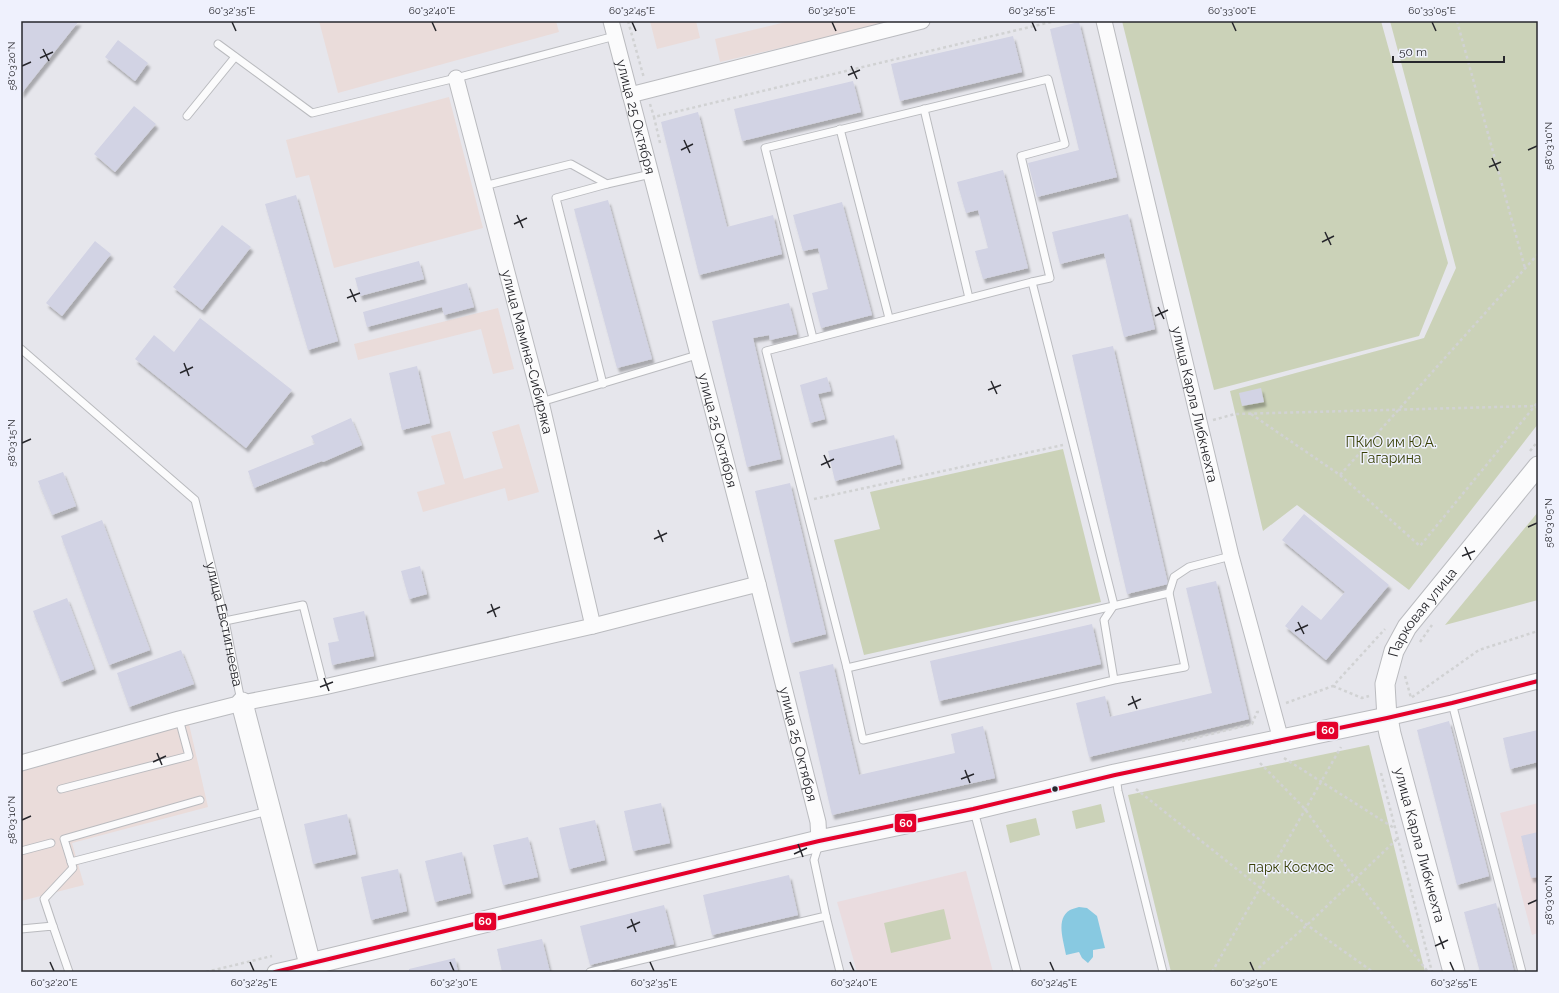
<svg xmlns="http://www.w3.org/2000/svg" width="1559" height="993" viewBox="0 0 1559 993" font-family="Raleway,sans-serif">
  <defs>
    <filter id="shadow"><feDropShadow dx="2.5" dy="4.5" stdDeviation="1" flood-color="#0004"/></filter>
  </defs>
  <rect width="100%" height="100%" fill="#e6e6ec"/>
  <!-- industrial -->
  <path fill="#eadcda" d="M319 21H556L559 32 338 93Z
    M650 21H696L700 38 657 49Z
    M790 21H896L720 62 715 39Z
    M449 97 483 228 334 268 309 175 296 178 286 140Z
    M498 308 514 369 493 374 481 329 358 360 354 344Z
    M519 424 539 492 508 501 505 488 423 512 417 492 445 484 431 436 450 431 464 479 503 468 492 432Z
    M189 724 208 807 72 843 84 885 21 901V771Z"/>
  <!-- education -->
  <path fill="#eadcdf" d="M1538 803V933L1532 935 1500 813Z
    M966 871 993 972H857L837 902Z"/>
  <!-- green -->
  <path fill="#cbd2b8" d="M1122 21H1381L1448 263 1419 336 1214 390Z
    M1390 21H1538V424L1409 590 1297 505 1263 531 1230 391 1424 338 1456 268Z
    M1063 449 1101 602 864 655 834 540 880 529 870 492Z
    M1538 512V600L1445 625Z
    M1369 745 1425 972H1171L1128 795Z
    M1101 804 1105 822 1076 829 1072 811Z
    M1036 818 1040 835 1010 843 1006 825Z
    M944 909 951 939 891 953 884 923Z"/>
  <!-- water -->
  <path fill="#88c9e1" d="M1079 907 1087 908 1097 916 1105 948 1093 950V957L1088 963 1082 958 1079 952 1066 955C1064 941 1055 919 1070 910 1072 909 1076 908 1079 907Z"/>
  <!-- building -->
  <path fill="#d2d3e4" filter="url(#shadow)" d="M21 21H79L21 94Z
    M1079 22 1117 177 1037 197 1028 163 1079 150 1050 29Z
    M1013 36 1022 72 900 101 891 64Z
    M118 40 148 63 135 81 105 57Z
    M853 81 861 112 742 141 734 109Z
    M134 106 156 124 115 172 94 154Z
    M698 112 727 227 773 215 782 254 699 275 661 122Z
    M1003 170 1028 268 983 279 975 251 988 248 978 210 966 213 957 182Z
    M296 195 338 341 308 350 265 204Z
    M608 200 652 359 617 368 574 209Z
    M842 202 872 315 821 328 812 293 828 289 818 248 803 251 793 215Z
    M1128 214 1155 329 1124 337 1104 253 1060 264 1052 232Z
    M222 225 251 247 202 310 173 287Z
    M95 241 111 254 62 316 46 303Z
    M419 261 424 279 360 296 355 278Z
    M467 283 474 307 444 315 442 307 367 327 363 312Z
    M789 303 797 334 770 340 769 335 753 338 781 459 747 467 712 321Z
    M200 318 292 390 246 448 135 359 154 335 174 352Z
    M1113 346 1168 584 1127 594 1072 355Z
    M417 366 430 423 402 430 389 373Z
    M827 377 831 391 818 394 825 419 810 423 800 385Z
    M1261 388 1264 402 1242 406 1239 393Z
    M351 418 362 445 323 462 322 461 254 488 248 471 315 444 311 436Z
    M894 435 901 464 835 481 828 451Z
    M63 472 76 506 52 515 38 481Z
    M790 483 826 634 791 643 755 491Z
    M1304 514 1389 585 1326 660 1285 626 1302 605 1321 620 1345 592 1282 540Z
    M102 520 150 650 109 665 61 536Z
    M420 566 427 594 409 599 401 571Z
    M1216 581 1249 719 1089 757 1076 703 1105 696 1110 717 1212 693 1186 588Z
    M67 598 94 669 61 682 33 611Z
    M364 611 374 656 332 665 328 643 339 641 333 618Z
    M1092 624 1101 664 939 701 930 661Z
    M181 650 194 684 129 707 117 673Z
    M833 664 859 775 955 753 951 734 983 726 995 778 832 815 799 672Z
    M1449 721 1489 876 1457 885 1417 730Z
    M1538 730V762L1510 769 1503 738Z
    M661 803 670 843 633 851 624 811Z
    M347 814 356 854 313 864 304 824Z
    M595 820 605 860 569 869 559 828Z
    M1538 832V877L1531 878 1521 836Z
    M528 837 538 877 503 885 493 845Z
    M462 852 471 893 435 902 425 861Z
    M398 869 407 911 371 920 361 877Z
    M789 875 798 915 712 935 703 895Z
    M1496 903 1512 963 1514 972H1480L1464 912Z
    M664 905 674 944 590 965 580 926Z
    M542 939 550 972H502L497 949Z
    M455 958 458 972H409V969Z"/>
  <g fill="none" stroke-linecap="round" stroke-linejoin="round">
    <!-- service casing -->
    <g stroke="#babbbf" stroke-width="9">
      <g id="service">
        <path d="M218 44 312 113 456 78 615 36"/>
        <path d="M924 109 969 298"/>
        <path d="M187 116 235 57"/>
        <path d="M840 129 889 318"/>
        <path d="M484 186 571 164 607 184 651 174"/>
        <path d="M813 338 765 148 1048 79 1065 144 1021 156 1050 278 1032 282"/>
        <path id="s1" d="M21 349 195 500 225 621 241 701"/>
        <path d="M603 384 556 198 607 184"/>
        <path d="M541 402 697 355"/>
        <path d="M225 621 303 605 324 687"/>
        <path d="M847 668 1169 593 1174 577 1189 567 1231 556"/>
        <path d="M1114 680 1104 620 1114 605 1032 282 766 351 847 668 863 740 1114 680 1185 667 1169 593"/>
        <path d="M1452 703 1522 972"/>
        <path d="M1116 776 1118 791 1163 972"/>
        <path d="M61 789 189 756 179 719"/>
        <path d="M974 811 1017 972"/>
        <path d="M21 851 51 843"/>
        <path d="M71 862 268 811"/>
        <path d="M826 916 840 972"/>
        <path d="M53 926 44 899 73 868 64 839 200 800"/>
        <path d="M21 929 53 926 69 972"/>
        <path d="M590 972 826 916 814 860 819 844"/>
      </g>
    </g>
    <!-- minor casing -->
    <g stroke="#babbbf" stroke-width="17">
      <g id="minor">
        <path id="s2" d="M611 21 758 584 818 822 819 841"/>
        <path id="s3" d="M1104 21 1231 556 1281 740"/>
        <path id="s4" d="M456 78 541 402 593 626"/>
        <path d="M630 95 922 21"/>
        <path d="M1387 718 1452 703 1538 681"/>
        <path d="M21 763 179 719 242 703 324 687 593 626 758 584"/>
        <path d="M275 972 310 964"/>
      </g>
    </g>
    <!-- tertiary casing -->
    <g stroke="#babbbf" stroke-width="21">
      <g id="tertiary">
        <path id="s5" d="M1387 718 1385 684 1394 651 1407 627 1538 466"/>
      </g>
    </g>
    <!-- secondary casing -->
    <g stroke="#babbbf" stroke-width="23">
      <g id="secondary">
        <path d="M242 703 312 972"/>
        <path id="s6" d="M310 964 819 841 973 809 1115 775 1387 718 1390 734 1454 972"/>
      </g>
    </g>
    <!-- path -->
    <path stroke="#d1d2d3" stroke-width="2.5" stroke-dasharray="3 3" stroke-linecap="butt" d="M628 21 644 78
      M1457 21 1525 268
      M650 104 654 117
      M660 143 654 117 1055 21
      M1251 414 1340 475 1538 254
      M1213 420 1235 414 1535 406 1538 408
      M1530 451 1538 441
      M1340 475 1420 546 1538 402
      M814 499 1063 445
      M1420 642 1432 625
      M1405 676 1411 698 1479 650 1538 631
      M1333 686 1362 698 1369 696
      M1286 703 1333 686 1385 629
      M1182 741 1252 724 1257 712H1259
      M1284 758 1394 828
      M1260 763 1305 809 1355 879 1428 972
      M1381 773 1432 972
      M1136 789 1307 925 1373 972
      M206 972 272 956
      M1212 972 1341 747
      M1254 972 1307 925 1397 839"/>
    <!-- service -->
    <use href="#service" stroke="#fbfbfc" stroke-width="7"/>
    <!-- minor -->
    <use href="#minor" stroke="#fbfbfc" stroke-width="15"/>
    <!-- tertiary -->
    <use href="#tertiary" stroke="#fbfbfc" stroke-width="19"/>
    <!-- secondary -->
    <use href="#secondary" stroke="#fbfbfc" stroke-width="21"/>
    <!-- bus-1 casing -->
    <g stroke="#eff1fd" stroke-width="7">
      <path id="bus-1" d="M275 972 819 841 973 809 1115 775 1387 718 1452 703 1538 681"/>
    </g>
    <!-- bus-1 -->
    <use href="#bus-1" stroke="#e4002b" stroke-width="4"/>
  </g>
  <!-- ticks -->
  <path fill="none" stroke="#27272c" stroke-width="1.5" d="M232 22 236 31M432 22 436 31M632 22 636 31M832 22 836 31M1032 22 1036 31M1232 22 1236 31M1432 22 1436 31M43 49 49 61M40 58 53 52M22 66 31 62M851 66 857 79M848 75 860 70M684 140 690 153M681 150 693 144M1528 150 1537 146M1492 158 1498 171M1489 167 1501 162M517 215 523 228M514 224 527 218M1325 232 1331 245M1322 242 1334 236M350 289 356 302M347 298 360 293M1158 307 1164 319M1155 316 1168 310M184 363 189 376M180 373 193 367M991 381 997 394M988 390 1001 385M22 443 31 439M824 455 830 468M821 465 834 459M1528 527 1537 523M658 530 663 542M654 539 667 533M1465 547 1471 560M1462 556 1475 551M491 604 496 617M487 613 500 607M1298 622 1304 634M1295 631 1308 625M324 678 329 691M320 687 333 682M1132 696 1137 709M1128 705 1141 699M157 753 162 765M153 762 166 756M965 770 970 783M961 779 974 774M22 820 31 816M798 844 803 857M794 854 807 848M1528 904 1537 900M631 919 636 932M627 928 640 922M1439 936 1444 949M1435 946 1448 940M50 962 54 971M250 962 254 971M450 962 454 971M650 962 654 971M850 962 854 971M1050 962 1054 971M1250 962 1254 971M1450 962 1454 971"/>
  <!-- markers -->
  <circle fill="#27272c" stroke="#eff1fd" stroke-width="1.5" cx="1055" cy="789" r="3.5"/>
  <g text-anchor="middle" stroke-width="3" stroke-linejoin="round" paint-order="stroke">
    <!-- street labels -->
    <g font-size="14" fill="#27272c" stroke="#eff1fd">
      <text dy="5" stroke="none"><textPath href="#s2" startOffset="99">улица 25 Октября</textPath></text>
      <text dy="5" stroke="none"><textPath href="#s4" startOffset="283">улица Мамина-Сибиряка</textPath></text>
      <text dy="5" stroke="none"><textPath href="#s3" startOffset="394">улица Карла Либкнехта</textPath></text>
      <text dy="5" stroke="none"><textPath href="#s2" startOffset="423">улица 25 Октября</textPath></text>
      <text dy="5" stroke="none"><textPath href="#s5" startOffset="116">Парковая улица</textPath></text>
      <text dy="5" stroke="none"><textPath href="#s1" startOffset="358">улица Евстигнеева</textPath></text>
      <text dy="5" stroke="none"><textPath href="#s2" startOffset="747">улица 25 Октября</textPath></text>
      <text dy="5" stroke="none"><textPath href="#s6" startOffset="1236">улица Карла Либкнехта</textPath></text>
    </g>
    <!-- park labels -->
    <g font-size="14" fill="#373f05" stroke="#eff1fd">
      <text x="1391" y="447">ПКиО им Ю.А.<tspan x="1391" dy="16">Гагарина</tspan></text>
      <text x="1291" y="872">парк Космос</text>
    </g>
  </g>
  <g stroke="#eff1fd" stroke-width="1.5">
    <rect x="1316" y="721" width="23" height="19" rx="4" fill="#e4002b"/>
    <rect x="894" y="813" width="23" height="20" rx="4" fill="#e4002b"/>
    <rect x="474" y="912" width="23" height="19" rx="4" fill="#e4002b"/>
  </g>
  <g font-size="11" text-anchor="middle" font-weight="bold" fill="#fff">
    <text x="1328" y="734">60</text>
    <text x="906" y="827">60</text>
    <text x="485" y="925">60</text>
  </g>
  <!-- border -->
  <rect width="1559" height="993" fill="none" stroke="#eff1fd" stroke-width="44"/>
  <!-- scale -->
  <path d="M1393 56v6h111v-6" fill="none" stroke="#27272c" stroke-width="2"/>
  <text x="1399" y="56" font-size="12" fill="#27272c" stroke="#eff1fd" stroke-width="3" paint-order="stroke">50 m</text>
  <rect x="22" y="22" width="1515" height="949" fill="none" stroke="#27272c" stroke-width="1.5"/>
  <g font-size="10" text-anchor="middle" fill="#27272c">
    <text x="232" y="14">60°32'35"E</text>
    <text x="432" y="14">60°32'40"E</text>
    <text x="632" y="14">60°32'45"E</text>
    <text x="832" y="14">60°32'50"E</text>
    <text x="1032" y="14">60°32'55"E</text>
    <text x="1232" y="14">60°33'00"E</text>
    <text x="1432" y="14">60°33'05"E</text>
    <text transform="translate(11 66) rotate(-90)" y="4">58°03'20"N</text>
    <text transform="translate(1548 146) rotate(-90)" y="4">58°03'10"N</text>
    <text transform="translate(11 443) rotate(-90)" y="4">58°03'15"N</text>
    <text transform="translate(1548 523) rotate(-90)" y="4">58°03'05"N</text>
    <text transform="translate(11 820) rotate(-90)" y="4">58°03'10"N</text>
    <text transform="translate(1548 900) rotate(-90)" y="4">58°03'00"N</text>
    <text x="54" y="986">60°32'20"E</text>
    <text x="254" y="986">60°32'25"E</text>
    <text x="454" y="986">60°32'30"E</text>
    <text x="654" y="986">60°32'35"E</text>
    <text x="854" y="986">60°32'40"E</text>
    <text x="1054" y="986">60°32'45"E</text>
    <text x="1254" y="986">60°32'50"E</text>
    <text x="1454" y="986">60°32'55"E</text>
  </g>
</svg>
